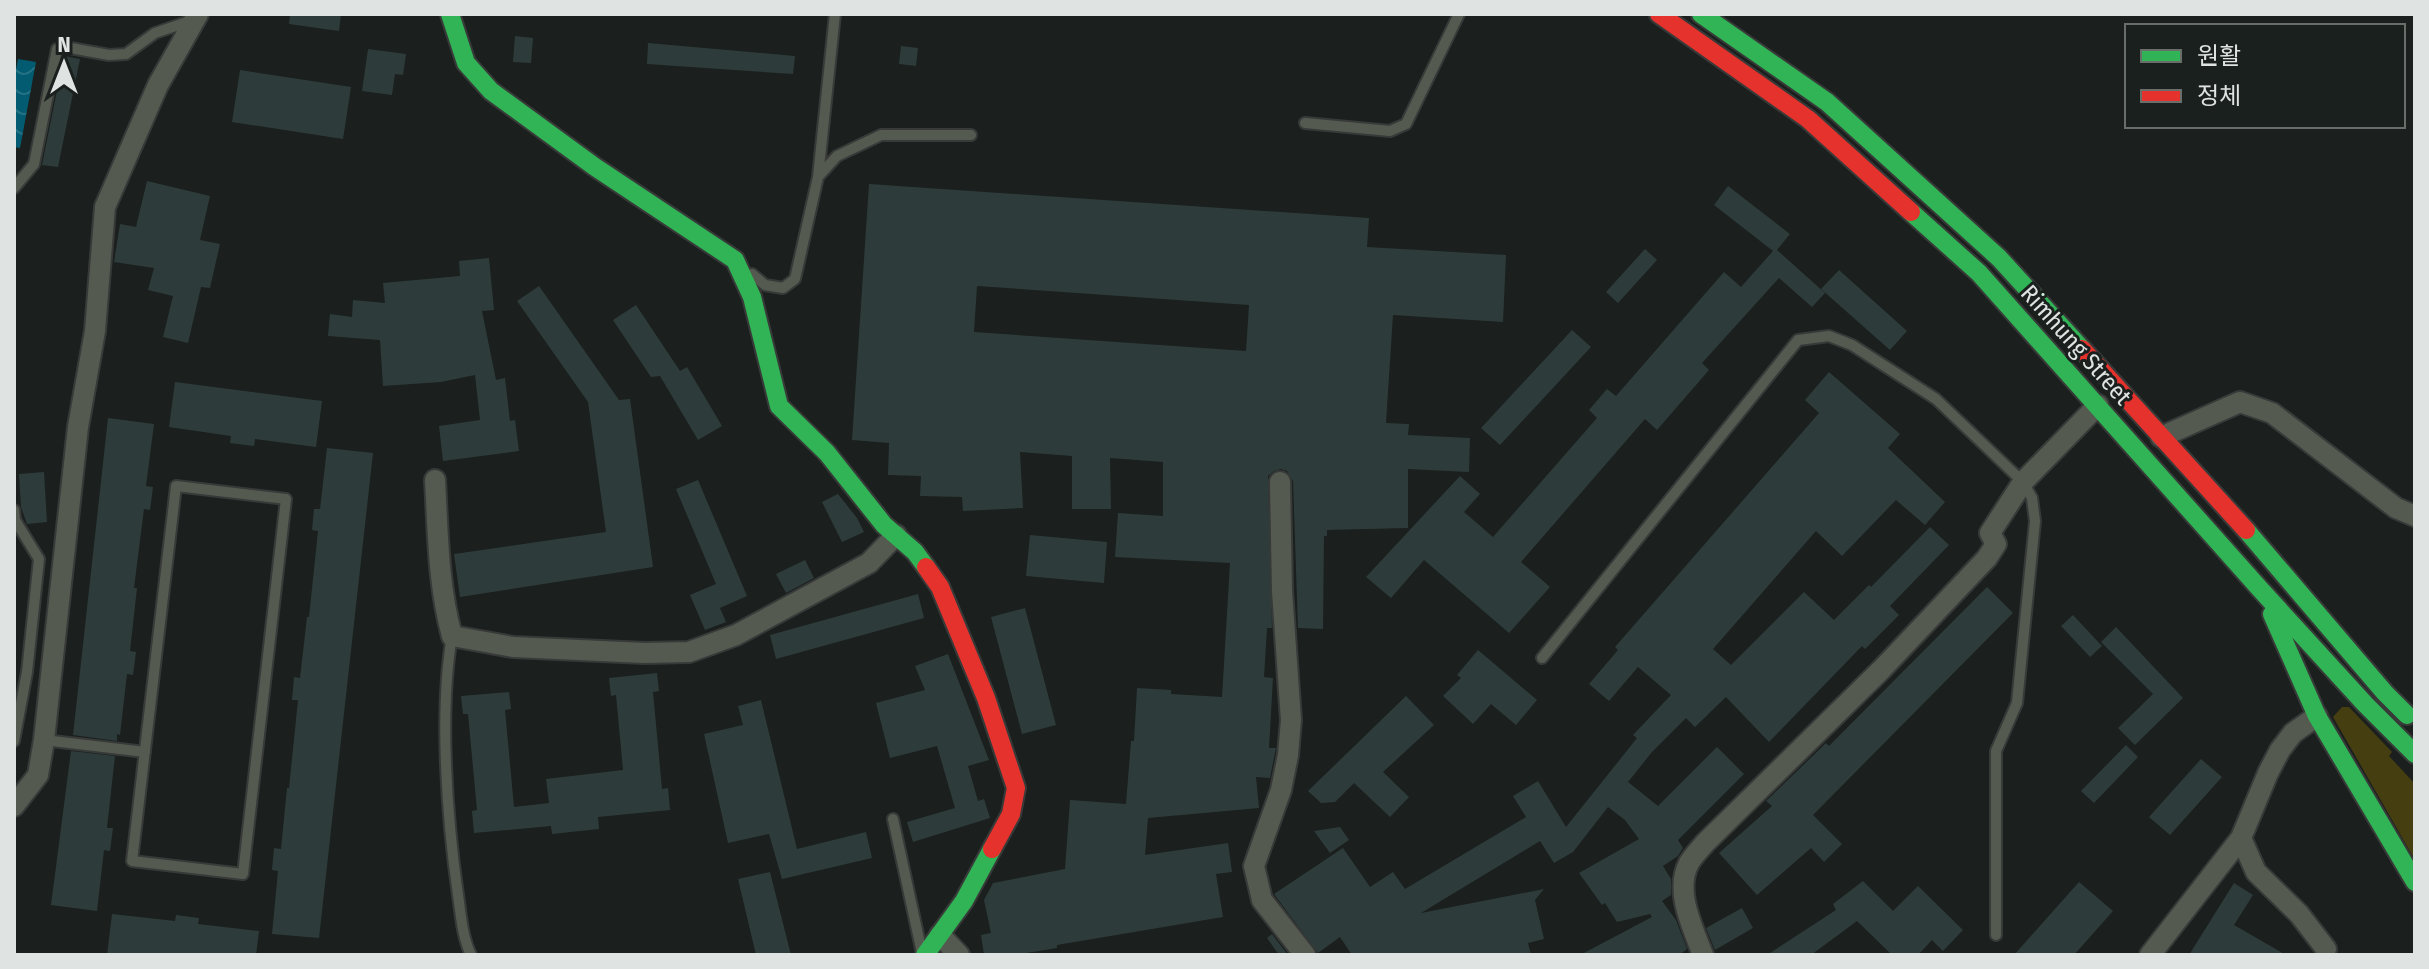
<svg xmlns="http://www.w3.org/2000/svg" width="2429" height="969" viewBox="0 0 2429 969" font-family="'Fira Sans Condensed','Noto Sans KR',sans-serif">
  <defs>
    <pattern id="water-waves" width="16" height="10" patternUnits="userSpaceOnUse" patternTransform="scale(2)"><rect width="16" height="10" fill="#025b71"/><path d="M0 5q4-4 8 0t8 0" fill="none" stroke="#267285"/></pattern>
  </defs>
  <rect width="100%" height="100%" fill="#1b1f1d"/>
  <!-- green -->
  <path fill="#453e10" d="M2342 707H2349L2392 752 2389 756 2415 784V860L2333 717Z"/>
  <!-- water -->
  <path fill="url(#water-waves)" d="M18 59 36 62 20 148 14 147V79Z"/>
  <!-- building -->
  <path fill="#2d3c3a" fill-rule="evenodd" d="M290 14H341L339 31 289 24Z
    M515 36 533 38 531 63 513 62Z
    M648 43 795 56 793 74 647 64Z
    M901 46 918 48 916 66 899 64Z
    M368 49 406 54 403 75 395 74 392 95 362 91Z
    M64 56 80 59 58 167 42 165Z
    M240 70 351 87 343 139 232 122Z
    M147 181 210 196 200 240 220 244 210 288 201 287 188 343 163 337 173 296 148 290 154 268 114 262 120 224 136 227Z
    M869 184 1369 218 1367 247 1506 255 1503 322 1393 315 1386 423 1409 424 1408 435 1470 438 1469 472 1408 469V528L1327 530V536H1324L1323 629 1298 628 1293 481 1287 471 1281 469 1274 471 1268 476 1272 628H1267L1264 677 1273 678 1269 748H1276L1270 778 1256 777 1259 808 1148 818 1145 855 1228 843 1232 872 1216 874 1223 917 1057 945V948L1014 955H984L981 935 991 933 984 900 993 883 1065 869 1070 800 1126 804 1131 741H1134L1137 688 1171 690V694L1222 697 1230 563 1115 557 1118 513 1163 516V462L1110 458 1111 509H1072V456L1020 452 1023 508 963 511 962 497 920 496 921 476 888 475 889 443 852 440ZM977 286 1249 305 1246 351 974 332Z
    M1728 186 1790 234 1777 250 1825 293 1812 307 1779 278 1702 363 1709 370 1657 430 1645 419 1521 562 1550 587 1509 633 1424 560 1391 598 1366 577 1460 476 1480 494 1464 512 1493 537 1597 418 1589 410 1607 389 1616 396 1724 272 1741 287 1773 251 1714 205Z
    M1645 249 1657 260 1618 303 1606 292Z
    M489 258 494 310 482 311 496 380 505 378 510 421 515 420 519 451 443 461 439 426 480 420 475 375 441 382 383 386 380 340 328 336 330 314 352 317 353 300 385 303 383 283 460 276 459 261Z
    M1839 270 1907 331 1890 350 1821 289Z
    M539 286 619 400 630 399 653 567 460 597 454 554 606 532 588 402 517 301Z
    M636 305 680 371 687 367 722 426 698 440 660 376 651 377 613 320Z
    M1572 330 1591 347 1500 445 1481 428Z
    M1829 372 1900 434 1888 448 1945 502 1925 525 1896 500 1842 556 1816 531 1713 649 1731 665 1804 592 1834 620 1869 585 1871 587 1930 527 1949 545 1890 606 1899 615 1865 649 1862 646 1769 742 1726 697 1695 727 1686 718 1652 752 1628 782 1658 806 1717 747 1744 774 1678 840 1683 848 1678 856 1663 866 1671 879V895L1662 901 1676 920 1687 949 1679 955H1580L1652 917 1650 914 1617 922 1605 903 1602 905 1579 873 1639 839 1625 820 1608 807 1573 852 1554 863 1540 841 1421 913 1544 889 1535 900 1544 939 1528 943 1531 955H1352L1340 937 1318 953 1274 894 1343 848 1370 887 1393 872 1405 889 1526 817 1513 796 1538 781 1566 827 1637 738 1633 735 1671 695 1638 667 1609 701 1589 684 1618 650 1615 647 1819 413 1805 400Z
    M175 382 322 401 316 447 255 439 254 446 230 443 231 436 169 427Z
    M108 418 154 424 146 486 153 487 150 510 144 509 134 588H137L130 651 136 652 133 675 127 674 120 735 117 734V741L73 735Z
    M327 448 373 453 319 938 272 934 278 871 272 870 274 848 281 849 287 788H289L298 700H292L294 677 300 678 307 617H309L318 531 312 530 314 509H320Z
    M44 472 47 522 27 524 21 507 19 474Z
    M698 480 747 596 720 608 726 622 705 630 690 595 716 584 676 489Z
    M838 494 857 518 864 532 842 542 822 502Z
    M1030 535 1107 542 1104 583 1026 576Z
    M805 560 814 578 786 593 776 574Z
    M1987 587 2013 613 1813 815 1842 844 1824 862 1811 848 1757 895 1719 853 1772 806 1766 801 1826 743 1829 746Z
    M918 594 924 618 776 659 770 635Z
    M1025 608 1056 725 1022 734 991 617Z
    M2073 615 2102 646 2090 657 2061 626Z
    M2116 627 2183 698 2135 745 2118 728 2153 694 2101 642Z
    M1478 650 1537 700 1516 725 1491 704 1473 724 1443 696 1461 678 1457 675Z
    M948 654 989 760 968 766 978 801 984 799 990 818 913 842 907 822 955 808 937 746 890 758 876 703 925 690 915 666Z
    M657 673 659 691 653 692 662 789 668 788 670 810 598 817 599 829 552 834 551 826 474 833 472 811 477 810 468 714H463L461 696 509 692 511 709 505 710 514 807 549 803 546 779 623 770 616 695 611 696 609 678Z
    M1406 696 1434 725 1383 772 1409 797 1390 817 1354 783 1335 802 1321 803 1308 791Z
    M761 700 797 849 866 832 872 858 782 879 769 834 728 843 704 734 743 725 738 706Z
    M2126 745 2138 757 2094 803 2081 791Z
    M71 751 115 756 107 828H113L110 851 104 850 97 911 51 905Z
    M2201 759 2222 777 2170 835 2149 817Z
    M1340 827 1349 840 1330 853 1314 831Z
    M770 872 791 955H756L738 879Z
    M1863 881 1893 911 1918 886 1963 930 1943 951 1932 940 1918 955H1892L1857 921 1811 955H1767L1836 910 1833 904Z
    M2079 882 2113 911 2074 955H2014Z
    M2234 883 2253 895 2234 925 2286 955H2189Z
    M1742 908 1753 928 1715 950 1706 928Z
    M112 914 175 921 176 915 199 918 198 924 259 931 256 955H107Z
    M1272 934 1288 955H1279L1267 938Z"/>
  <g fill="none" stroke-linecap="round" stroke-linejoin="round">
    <!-- lane casing -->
    <g stroke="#373a38" stroke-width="14">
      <path id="lane" d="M1305 123 1390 131 1406 124 1459 14
        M818 177 835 14
        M14 188 34 164 57 49 65 47 109 55 126 54 155 33 193 20
        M752 274 765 285 783 288 795 279 818 177 837 156 881 135H971
        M176 486 286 499 243 874 132 861Z
        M14 510 15 520 39 559 27 672 14 741
        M452 636C439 711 447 819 458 895 461 915 462 936 471 955
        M1542 658 1798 340 1829 336 1852 345 1936 399 2023 482 2032 498 2035 521 2017 703 1996 751V935
        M44 740 145 752
        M893 819 922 953"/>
    </g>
    <!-- street casing -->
    <g stroke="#373a38" stroke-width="24">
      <path id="street" d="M2161 437 2240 402 2272 413 2396 508 2415 516
        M435 480C438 533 438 585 452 636L513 647 645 653 689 652 736 635 869 563 896 535
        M1280 482 1282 591 1291 720 1288 755 1281 790 1254 866 1262 900 1305 955
        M14 806 38 775 44 740 78 427 95 331 105 207 158 85 198 14
        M2241 838 2256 872 2299 914 2326 949
        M940 935 959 955
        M1703 955C1693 928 1674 891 1689 863 1693 856 1700 849 1705 843L1882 669 1987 558 1996 544 1990 533 2023 482 2098 405
        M2150 955 2241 838 2268 773 2280 750 2293 733 2317 716"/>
    </g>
    <!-- fast casing -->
    <g stroke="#373a38" stroke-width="22">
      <path id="fast" d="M450 14 466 63 491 91 595 167 735 260 752 297 779 406 827 453 884 525 915 552 926 567
        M1701 14 1827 102 1999 258 2082 349
        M1911 212 1979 273 2260 589 2365 704 2415 754
        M2246 530 2385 693 2407 715
        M2272 614 2317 716 2415 882
        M925 955 964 901 992 849"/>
    </g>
    <!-- jam casing -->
    <g stroke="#373a38" stroke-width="22">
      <path id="jam" d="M1659 14 1808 119 1911 212
        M2082 349 2246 530
        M926 567 940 587 986 698 1016 788 1011 814 992 849"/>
    </g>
    <!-- lane -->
    <use href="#lane" stroke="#555a51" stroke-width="10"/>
    <!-- street -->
    <use href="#street" stroke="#555a51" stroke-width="20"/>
    <!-- fast -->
    <use href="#fast" stroke="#30b455" stroke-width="18"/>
    <!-- jam -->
    <use href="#jam" stroke="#e5322d" stroke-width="18"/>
  </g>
  <g text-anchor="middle" stroke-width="6" stroke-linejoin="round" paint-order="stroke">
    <!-- street labels -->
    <g font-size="24" fill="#dfe3e1" stroke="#1a201d">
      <text transform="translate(2076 345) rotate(48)" y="8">Rimhung Street</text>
    </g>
  </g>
  <!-- border -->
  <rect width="2429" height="969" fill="none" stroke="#dfe3e1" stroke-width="32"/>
  <!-- legend -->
  <rect x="2125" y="24" width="280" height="104" fill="#1a201d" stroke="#696e6b" stroke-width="2"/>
  <rect x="2141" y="50" width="40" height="12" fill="#30b455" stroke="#696e6b" stroke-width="2"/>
  <text x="2197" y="64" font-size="24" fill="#dfe3e1">원활</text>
  <rect x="2141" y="90" width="40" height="12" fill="#e5322d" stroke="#696e6b" stroke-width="2"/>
  <text x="2197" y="104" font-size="24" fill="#dfe3e1">정체</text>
  <!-- north arrow -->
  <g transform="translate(64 64)" stroke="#1a201d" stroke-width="6" paint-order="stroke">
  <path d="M0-6L14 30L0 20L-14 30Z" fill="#dfe3e1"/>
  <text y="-12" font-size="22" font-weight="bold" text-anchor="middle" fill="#dfe3e1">N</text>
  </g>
</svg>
